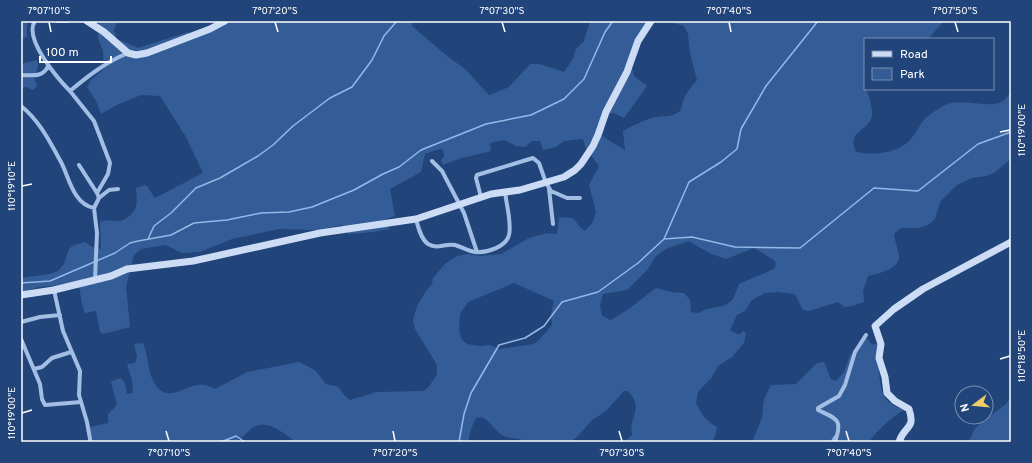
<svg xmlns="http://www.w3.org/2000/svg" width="1032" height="463" viewBox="0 0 1032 463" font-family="Overpass,sans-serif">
  <rect width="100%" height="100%" fill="#21447a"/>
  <!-- green -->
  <path fill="#345d98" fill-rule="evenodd" d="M21 21H29L27 22V37L21 40Z
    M99 21H118L114 30 117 39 138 48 188 32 193 39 212 32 231 21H413L412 26 447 56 465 69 489 95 509 87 530 64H539L564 72 573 59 576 49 584 41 589 24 591 21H655L644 33 632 68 634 76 647 86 624 118 614 113 608 114 602 136 625 150 623 131C632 126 642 121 652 118 665 114 669 120 681 110 683 96 688 91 697 80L690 53 688 34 684 26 673 23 670 21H944L928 39H865V89H869L867 91C869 98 873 108 872 116 868 132 846 131 856 152 872 155 896 154 909 141 915 135 918 128 923 121 926 117 940 107 945 105 962 97 991 110 1003 101 1006 99 1008 95 1011 92V159L994 173 986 176 972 178 957 185 940 202 935 219 928 225 919 228H901L894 234C895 242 898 249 899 256 900 269 878 274 868 276L863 291 864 302 852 306 844 307 838 302 809 311 803 310 795 294 777 292 765 293 752 300 745 311 737 315 730 330 739 335 743 331 746 333 744 343 732 357 718 366 712 377 698 392 696 403C703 416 704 419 717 427L715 437 711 442H624L632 435C628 417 645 409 628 391H624L606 411 592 420 577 437 570 442H526C519 437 510 440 502 435 494 430 490 420 481 417L476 418C472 426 469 433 469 442H296C286 435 267 418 254 427 251 428 249 431 247 433 243 437 238 439 234 442H89L86 428 108 423V414L117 405 111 382 114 380 121 378 125 383 127 394 133 393 132 380 127 364 135 363 137 357 134 344 143 343C149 357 147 372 155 384 167 403 183 387 197 385 204 384 209 386 215 389L247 372 299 362 315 370 326 384 338 387 346 397 350 400 377 392 424 391 430 385 437 374V365L415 329 413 320 417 306 426 291 432 284 433 278 445 264 457 256 468 254 480 256 501 254 529 238 547 233 557 234 559 217 573 218 580 227 585 231 593 222 596 212 589 185 599 166 586 149 583 139 564 141 556 147 543 150 540 141H532L525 147 516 146 504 140 490 143 491 151C475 155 458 158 443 165L441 160 444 157 443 149 436 150 425 154 421 172 390 189 395 216 386 219 389 229 373 232 349 234 342 225 317 230 279 229 232 239 200 252 182 253 166 245 141 249 134 255 126 287 130 327 103 334 100 332 96 311 85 313C81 303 81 296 79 286L57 291 51 286 39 287 21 293V278L50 274 58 271 64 264 68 251 71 247 74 245 85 242 92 247 101 249 100 222C109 218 111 222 119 221 122 221 125 219 128 217 139 209 137 201 136 188L146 185 155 198 203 173 186 137 160 96 141 95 117 105 101 114 96 101 87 87 91 80 104 69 103 51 98 38ZM689 241 709 253 726 259 754 248 774 260 776 265 774 269 739 284 733 299 726 305 707 309 698 313 691 312 690 300 684 293 671 292 656 288 630 308 611 320 602 316 600 306 603 294 627 290 648 269 656 256 666 249ZM514 283 554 301 551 313 552 325 537 342 533 344 499 349 490 345 481 346 467 344 461 339 459 329 460 314 468 302Z
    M37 60 38 67 34 78 37 86 33 90 26 87 21 88V64Z
    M866 337 872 345 878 343C878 355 878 390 886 399 891 405 897 407 905 410 894 414 876 432 869 442H752L762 418 764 399 771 385 796 384 817 363 824 362 831 379 836 381 844 372 850 355 860 345Z
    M1011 398V442H967L970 439 974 430 984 420 1005 405Z"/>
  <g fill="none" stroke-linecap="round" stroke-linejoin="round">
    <!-- stream -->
    <path stroke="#96b8e7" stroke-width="1.5" d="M148 239 154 226 171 213 196 188 220 178 258 156 273 145 293 126 330 98 352 87 372 60 384 36 397 21
      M664 239 689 182 721 162 737 149 741 129 766 86 818 21
      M21 283 50 281 115 253 130 243 138 241 171 235 194 223 227 220 261 213 289 212 312 207 354 190 383 174 399 167 421 150 486 124 531 115 564 99 584 79 605 32 613 21
      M221 442 236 436 245 442
      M459 442 464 414 471 393 499 345 525 338 544 326 562 302 598 292 638 263 664 239 692 237 735 247 800 248 874 188 918 191 978 144 1011 132
      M831 442 835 436"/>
    <!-- street -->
    <path stroke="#a2bee5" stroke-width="4" d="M35 21C23 38 58 79 70 91
      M58 21H68
      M21 75C32 75 43 78 48 66
      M21 106C39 120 50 142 61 162 69 177 73 204 94 208
      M432 161 442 171 464 213 477 252
      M79 165 97 193
      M549 189 553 224
      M481 197 476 178 477 175 533 158 539 163 546 183 551 191 567 198H580
      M99 198 109 190 118 189
      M416 219C418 227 421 239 428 244 438 250 445 243 455 245 462 247 468 251 475 252 487 253 506 247 509 235 512 223 506 204 505 191
      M95 279 97 233 94 208 99 198 97 193 108 174 110 163 94 121 70 91C88 76 106 62 128 53
      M54 290 63 331 80 371 79 395 87 422 90 439
      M21 322 40 317 60 315
      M21 339 40 384 42 399 45 405 81 402
      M34 369 42 367 52 358 71 352
      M835 442C843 419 837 419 818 410V408L839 396 845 385 855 352 866 335"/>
    <!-- secondary -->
    <path stroke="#ccdcf5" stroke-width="7" d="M87 21 104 32 128 53 136 55 147 53 210 29 225 21
      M21 295 54 290 111 276 127 269 193 261 320 233 416 219 491 194 520 190 564 177 575 170 581 164 593 146 598 135 606 112 627 72 638 41 651 21
      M899 442C904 425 916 430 909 409L895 401 887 393 885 377 879 358 881 344 875 326 894 309 923 289 1011 242"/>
  </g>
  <!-- ticks -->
  <path fill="none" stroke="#fff" stroke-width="1.5" d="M49 22 51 32M275 22 278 32M502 22 505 32M729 22 731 32M955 22 958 32M1000 132 1010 130M22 186 32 184M1000 359 1010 356M22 413 32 410M166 431 169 441M393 431 395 441M619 431 622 441M846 431 849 441"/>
  <!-- border -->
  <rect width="1032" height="463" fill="none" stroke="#21447a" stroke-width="44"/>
  <!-- legend -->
  <rect x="864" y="38" width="130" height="52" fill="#21447a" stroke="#7a8faf"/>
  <rect x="872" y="51" width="20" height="6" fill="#ccdcf5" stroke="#7a8faf"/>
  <text x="900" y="58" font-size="12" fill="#ffffff">Road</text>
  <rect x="872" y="68" width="20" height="12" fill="#345d98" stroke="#7a8faf"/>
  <text x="900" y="78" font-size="12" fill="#ffffff">Park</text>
  <!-- north arrow -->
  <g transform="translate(974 405) rotate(254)"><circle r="19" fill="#21447a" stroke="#7a8faf"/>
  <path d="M0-3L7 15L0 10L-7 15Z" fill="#f2cf64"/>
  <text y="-6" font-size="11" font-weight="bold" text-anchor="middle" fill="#ffffff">N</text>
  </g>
  <!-- scale -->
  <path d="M40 56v6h71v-6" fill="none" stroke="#ffffff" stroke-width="2"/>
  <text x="46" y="56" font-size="12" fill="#ffffff" stroke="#21447a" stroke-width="3" paint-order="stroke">100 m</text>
  <rect x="22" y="22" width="988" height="419" fill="none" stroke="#fff" stroke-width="1.5"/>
  <g font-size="10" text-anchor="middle" fill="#fff">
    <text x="49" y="14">7°07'10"S</text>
    <text x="275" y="14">7°07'20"S</text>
    <text x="502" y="14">7°07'30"S</text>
    <text x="729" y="14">7°07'40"S</text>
    <text x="955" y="14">7°07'50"S</text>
    <text transform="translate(1021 130) rotate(-90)" y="4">110°19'00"E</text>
    <text transform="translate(11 186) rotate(-90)" y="4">110°19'10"E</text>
    <text transform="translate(1021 356) rotate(-90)" y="4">110°18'50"E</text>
    <text transform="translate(11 413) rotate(-90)" y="4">110°19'00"E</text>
    <text x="169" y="456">7°07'10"S</text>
    <text x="395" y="456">7°07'20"S</text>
    <text x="622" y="456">7°07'30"S</text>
    <text x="849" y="456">7°07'40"S</text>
  </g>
</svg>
